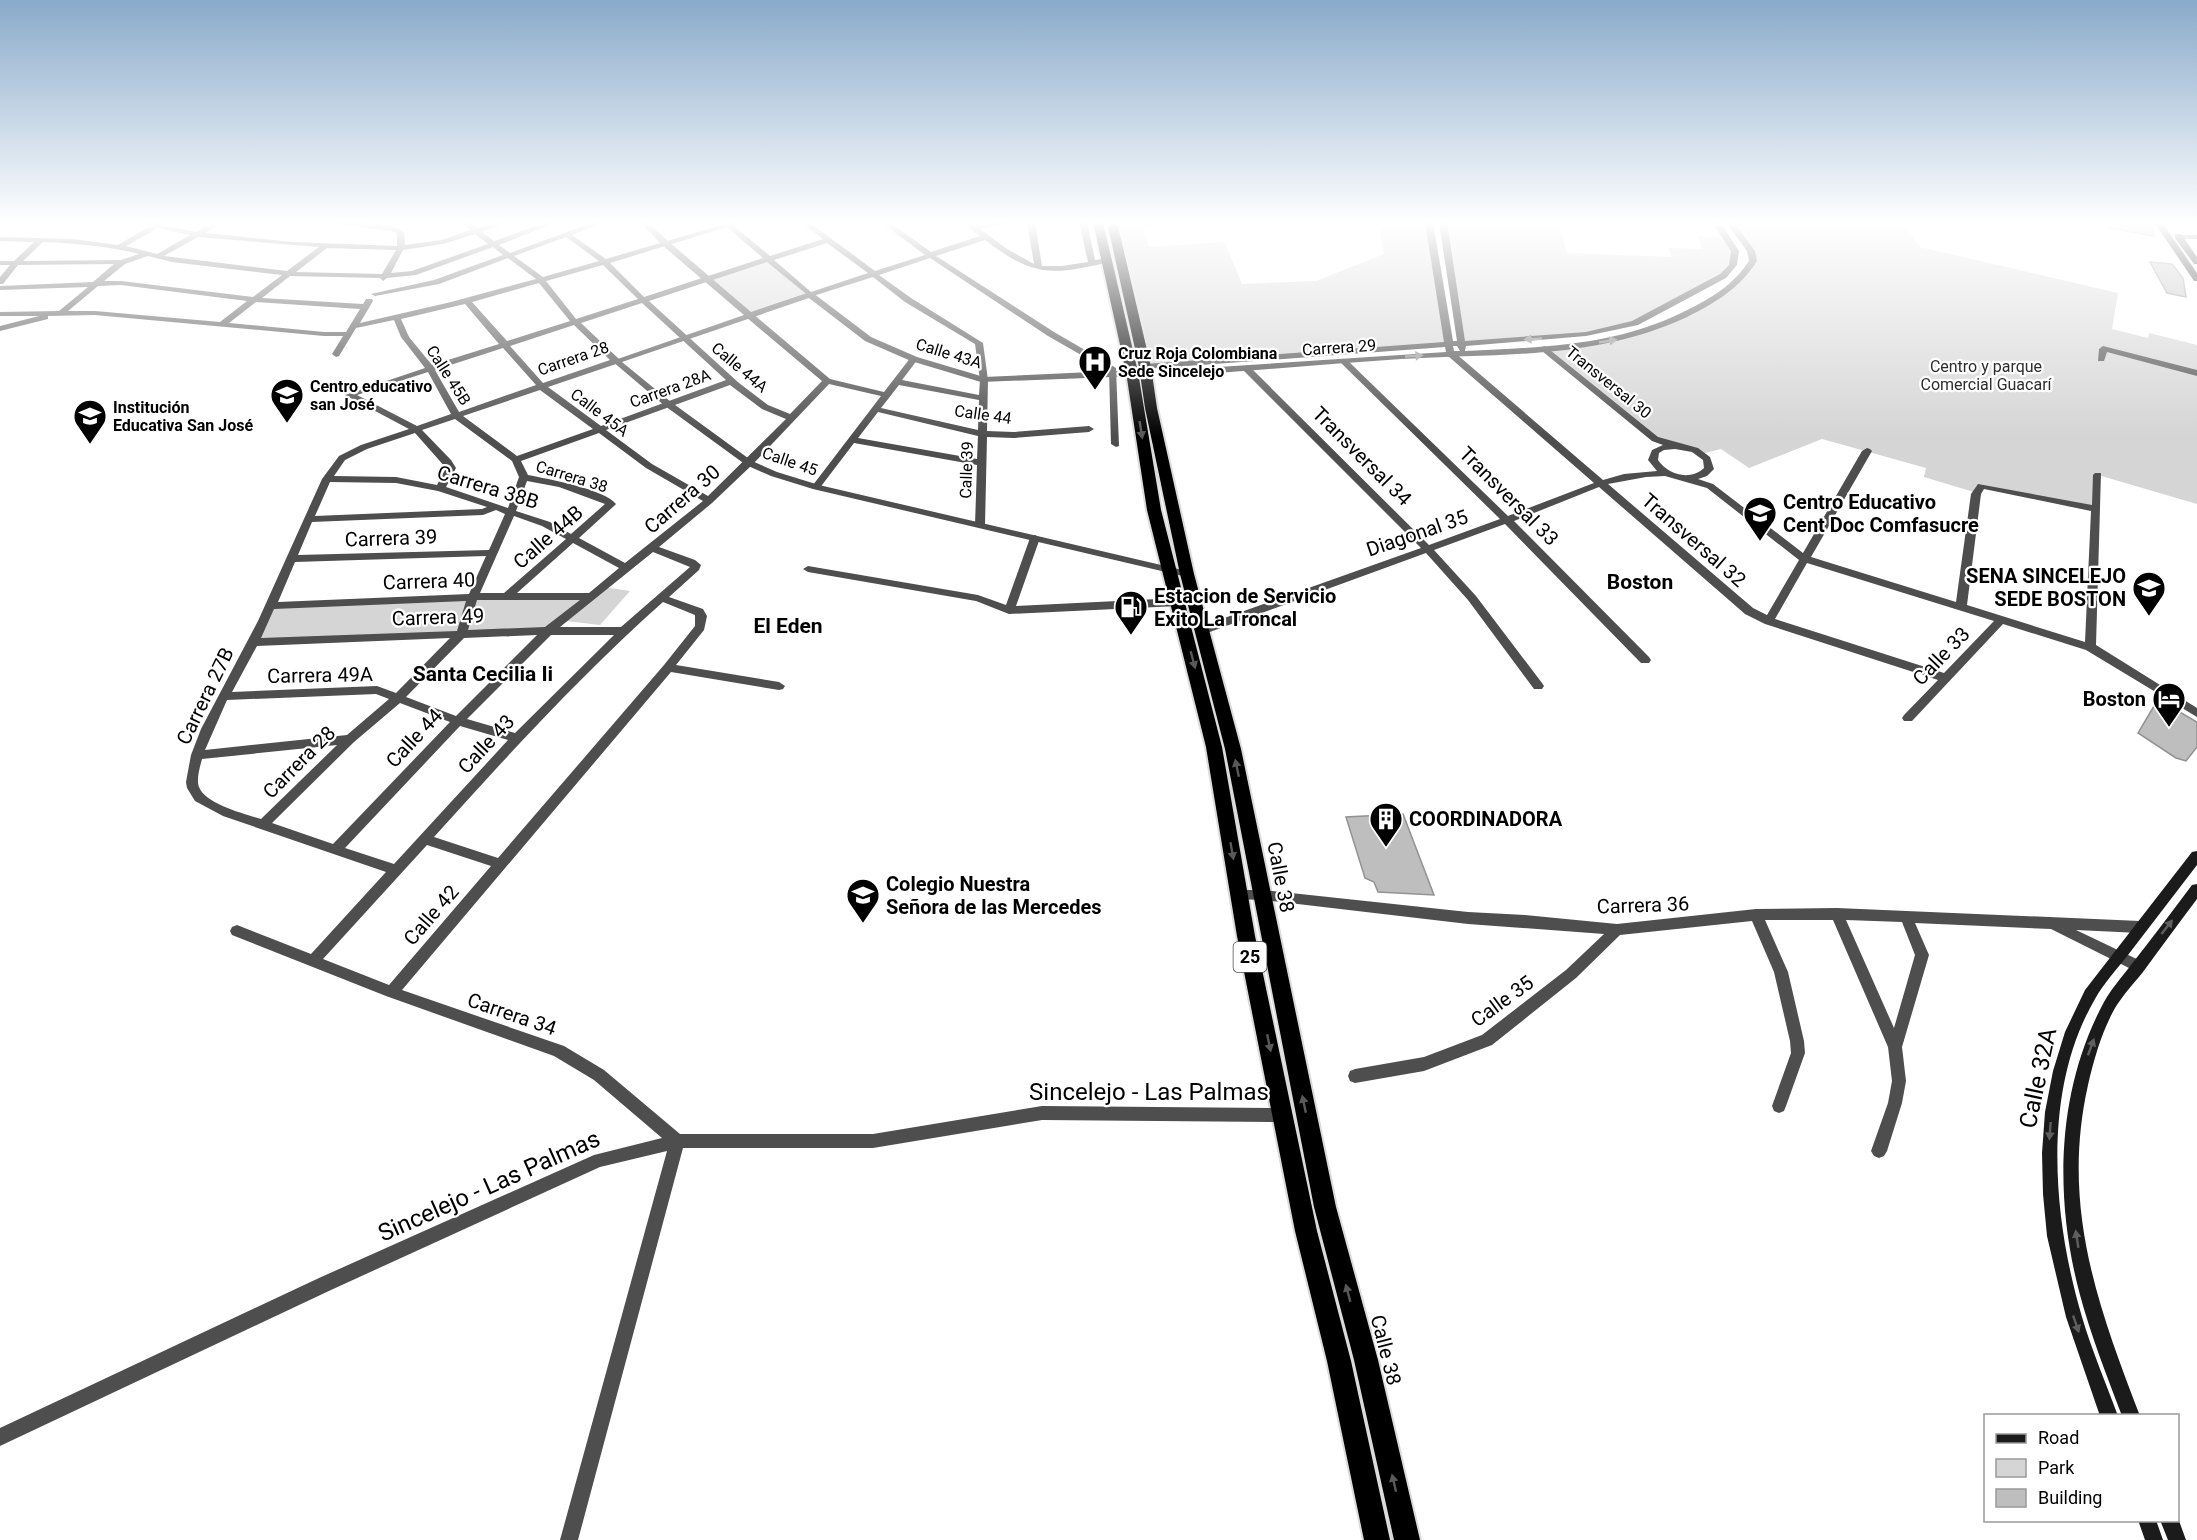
<svg xmlns="http://www.w3.org/2000/svg" width="2197" height="1540" viewBox="0 0 2197 1540" font-family="Roboto,sans-serif">
  <rect width="100%" height="100%" fill="#fff"/>
  <!-- green -->
  <path fill="#d5d5d5" d="M1112 222H1226L1142 227 1149 247 1225 242 1242 284 1316 281 1384 254 1378 222H1429L1448 344 1145 367Z
    M1443 222H1559L1567 253 1671 257 1669 248 1702 249 1698 236 1728 238 1735 251 1729 271 1658 312 1612 330 1461 344Z
    M1730 222H1883L1905 226 1920 247 2118 293 2112 329 2148 338 2149 333 2197 345V504L2098 475 2095 509 1985 486 1977 493 1924 477 1926 468 1822 439 1749 468 1721 449 1701 454 1655 439 1545 349 1649 331 1726 291 1753 261 1746 243Z
    M769 259 810 295 749 315 706 279Z
    M604 587 630 591 600 625 566 621Z
    M590 596 548 631 254 642 271 606Z"/>
  <!-- building -->
  <path fill="#bebebe" stroke="#929292" stroke-width="1.5" d="M2110 222 2152 224 2154 236 2109 228Z
    M2150 262 2172 264 2183 278 2186 297 2167 293Z
    M2166 704 2197 722V747L2186 761 2176 758 2138 733 2154 706Z
    M1403 814 1434 895 1378 892 1374 882 1365 878 1346 817Z"/>
  <g fill="none" stroke-linecap="round" stroke-linejoin="round">
    <!-- trunk casing -->
    <g stroke="#dbdbdb" stroke-width="4">
      <path id="trunk" d="M1093 222H1103L1138 372 1161 510 1222 747 1255 936 1317 1231 1351 1361 1390 1540H1364L1327 1361 1295 1231 1237 936 1206 747 1147 510 1126 372Z
        M1107 222H1117L1151 367 1157 408 1194 574 1241 749 1336 1207 1378 1360 1420 1540H1394L1354 1360 1314 1207 1225 749 1180 574 1145 408 1139 367Z"/>
    </g>
    <!-- pedestrian -->
    <path fill="#4e4e4e" fill-rule="evenodd" d="M2103 346 2197 370V376L2107 352 2104 361H2098L2099 349Z"/>
    <!-- minor -->
    <path fill="#4e4e4e" fill-rule="evenodd" d="M136 222H160L163 225 196 232 213 222H222L205 233 293 242 397 246V233L391 231 338 224 334 222C352 221 389 222 404 232L405 245 442 240 470 230 460 222H468L477 228 496 222H507L482 232 494 241 547 222H557L499 245 510 253 594 222H604L572 235 606 259 731 222H742L734 226 770 256 823 239 801 222H809L875 271 925 255 881 222H889L931 252 980 236 962 222H970L975 226 995 222H1009L1008 224 980 229 1007 249 1034 264 1027 222H1035L1042 266H1062L1088 262 1079 222H1087L1095 260 1108 258 1112 260 1111 262C1051 275 1035 278 985 240L936 256 1054 332 1116 368 1119 446 1116 447 1111 444 1109 371 1048 336 930 258 879 275 911 298 983 343 988 380 987 431 1014 432 1089 426 1094 429 1089 432 1014 438 987 437 985 525 980 528 975 525 977 465 854 443 819 489H813V485L881 396 829 384 752 465 712 503 659 547 695 560 701 565 699 570 669 597 703 609 707 616 704 630 676 665 779 682 785 686 783 689 779 690 671 672 402 990 564 1046 604 1070 680 1134H873L1042 1106 1284 1108 1289 1110 1291 1115 1289 1120 1284 1122 1042 1120 873 1148H683L578 1540H560L667 1151 600 1167 331 1290 0 1446V1428L319 1278 594 1155 662 1138 594 1080 554 1056 386 996 232 935 230 931 232 927 237 925 311 954 386 872 223 816 195 801 187 788 186 782 191 755 201 729 258 621 322 479 339 456 361 445 409 429 345 395 425 368 401 337 394 320 356 328 339 356 336 357 332 354 343 336H324L95 315 48 316V319L0 331V326L39 316H0V312L59 311 88 287 0 290V286L93 282 114 264 18 265 3 284H0V277L10 265H0V261H14L34 242 0 241V237L73 239 118 245 150 226ZM727 227 763 258 644 297 610 263ZM158 228 190 235 157 254 126 246ZM475 234 488 244 412 271 391 273 403 250 443 244ZM198 237 319 247 287 271 164 256ZM566 237 599 261 543 277 514 256ZM43 242C75 243 108 246 139 254L121 260 23 261ZM827 243 868 273 811 292 774 260ZM493 247 503 255 434 280 371 294 375 296 439 284 508 258 536 279 451 302 360 323 373 301 372 299H366L363 304 262 298 290 276 380 278 383 281 387 278 416 275ZM327 248 396 250 382 274 296 272ZM148 256 172 262 282 275 253 297 121 281H104L125 264ZM767 262 810 297 873 277 905 302 975 344 980 380 979 395 902 380 918 359 914 356 911 357 884 392 830 379 752 313H746V317L822 381 790 414 768 405 739 383 649 301ZM603 265 638 299 576 319 546 281ZM539 283 570 321 507 341 472 302ZM121 285 247 301 220 322 95 311H68L98 286ZM256 302 360 309 346 332H324L229 323ZM642 303 726 380 601 426 548 387 619 363V359L581 323ZM465 304 499 344 432 365 409 337 401 319ZM574 325 610 360 543 383 510 346ZM503 348 536 385 459 412 435 370ZM428 372 451 414 417 426 357 395ZM730 385 762 409 786 419 708 496 652 464 606 430ZM899 385 979 400 978 430 881 408ZM540 390 593 429 517 456 463 416ZM878 412 978 436 977 459 858 438ZM455 419 512 461 519 477 508 508 446 487 456 468 451 460 422 430ZM415 433 446 468 437 485 396 477 334 476 345 460 367 449ZM599 433 646 468 703 501 625 563 579 538 614 506 616 504C604 489 548 479 528 475L521 461ZM527 481 559 487 605 504 571 534 550 522 516 511ZM330 482 396 483 438 491 487 507 482 509 315 516ZM496 510 505 514 489 550 298 555 312 522 483 515ZM514 516 542 526 566 539 504 593H480ZM573 543 619 568 589 593H517ZM653 552 690 567 621 627H560ZM486 556 469 594 278 602 295 562ZM477 600H580L545 627 468 630ZM466 601 457 631 261 638 274 609ZM663 602 695 615V626L664 665 498 858 434 837C507 756 581 675 663 602ZM537 635 456 716 406 697 464 638ZM551 635H614L515 733 467 719ZM450 638 396 693 377 686 232 692 257 646ZM376 694 389 699 347 735 205 750 227 700ZM400 703 450 722 333 844 272 823 354 742ZM460 726 508 740 394 864 345 848ZM337 745 261 819C245 814 205 804 199 787 196 779 200 767 202 759ZM427 845 491 866 389 985 323 959Z
      M1545 346 1658 437 1698 448 1710 457 1714 469 1707 476 1698 479 1713 484 1803 553 1862 451 1867 448 1870 449 1872 451 1811 557 1956 602 1971 494 1978 484 2092 505 2093 475 2095 473H2101L2096 645 2197 708V717L2086 650 2003 624 1912 721H1904L1902 718 1904 715 1938 680 1765 624 1745 614 1599 487 1514 521 1649 657 1651 660 1649 663H1641L1505 524 1434 550 1476 596 1542 683 1544 686 1542 689H1534L1468 600 1426 553 1207 633H1199L1198 630 1199 627 1421 548 1243 370V366H1249L1429 545 1500 519 1339 361 1346 359 1508 516 1594 483 1448 356V352H1454L1603 480 1624 474 1657 471 1648 460 1652 450 1663 445 1652 441 1542 351V347ZM1675 449 1692 452 1703 460 1704 468C1690 481 1668 475 1658 460L1659 453 1664 450ZM1665 476 1707 488 1799 560 1767 615 1753 608 1608 484 1646 477ZM1984 489 2091 511 2085 642 1967 605 1981 494ZM1807 563 1994 621 1944 673 1775 619Z
      M1035 535 1040 538 1016 606 1178 598 1183 602 1178 606 1009 614 976 601 808 572 803 569 808 566 978 595 1006 605 1030 538Z
      M1239 890H1263L1468 912 1525 915 1617 924 1756 909 1837 908 2140 921 2145 923 2147 927 2145 931 2140 933 2076 930 2143 962 2145 966 2143 970 2138 972 2133 970 2051 929 1915 923 1929 955 1902 1047 1906 1081 1902 1103 1887 1151 1884 1156 1879 1158 1874 1156 1871 1151 1888 1103 1892 1081 1888 1047 1833 920H1765L1788 972 1804 1041 1805 1053 1786 1106 1784 1111 1779 1113 1774 1111 1772 1106 1791 1053 1790 1041 1774 972 1752 921 1620 935 1576 978 1492 1045 1424 1071 1355 1083 1350 1081 1348 1076 1350 1071 1355 1069 1424 1057 1482 1035 1566 970 1604 934 1468 924 1263 900 1234 899 1232 895 1234 891ZM1846 920 1902 922 1915 955 1894 1028Z"/>
    <!-- tertiary -->
    <path fill="#4e4e4e" fill-rule="evenodd" d="M640 222H648L668 241 751 312 807 293H813L871 337 917 357 984 377 1113 371 1131 370 1145 364 1444 342 1425 222H1433L1453 341H1457L1439 222H1447L1465 341 1586 332 1632 321 1720 274 1729 265 1731 251 1712 222H1720L1739 251 1737 265 1726 278 1638 325 1586 336 1466 346 1465 351C1548 347 1622 346 1697 305 1718 294 1736 281 1749 261L1747 251 1726 222H1734L1755 251 1757 261C1740 288 1715 303 1687 317 1595 360 1500 353 1401 359 1330 364 1259 370 1188 375L1184 372 1188 369 1446 352 1445 347 1146 369 1132 375 1113 377 981 382 911 361 865 341 809 298 622 362 671 402 752 461 777 472 819 485 1191 572 1192 574 1187 577 813 489 771 476 746 465 665 406 612 361 744 315 662 245ZM1453 346H1457L1460 351H1454Z
      M2176 235H2197V239H2176Z"/>
    <!-- secondary -->
    <path fill="#1b1b1b" fill-rule="evenodd" d="M2154 222H2162L2197 273V281H2194Z
      M2175 234H2181L2197 257V264H2194L2175 238Z
      M2197 851V865C2174 895 2151 925 2128 955 2117 969 2104 983 2095 999 2041 1091 2053 1219 2082 1317 2092 1351 2106 1383 2118 1416H2100L2066 1317 2047 1236 2043 1194 2042 1153 2045 1112 2053 1071 2065 1032 2085 990 2192 852Z
      M2197 884V899C2179 923 2161 947 2143 972 2134 983 2123 995 2115 1008 2102 1031 2094 1059 2088 1085 2061 1206 2097 1304 2140 1416H2122C2107 1376 2091 1336 2080 1295 2054 1198 2056 1091 2104 1002 2111 989 2122 977 2131 965 2152 938 2172 912 2192 885Z
      M2178 1518 2186 1540H2168L2160 1520H2178Z
      M2138 1520H2156L2163 1540H2145Z"/>
    <!-- trunk -->
    <use href="#trunk" fill="#000" fill-rule="evenodd"/>
  </g>
  <!-- one-way arrows -->
  <defs><path id="oneway-solid" d="M-6-.8H1V-3.2L6.5 0L1 3.2V.8H-6Z" transform="scale(1.5)"/></defs>
  <g fill="#959595">
    <use href="#oneway-solid" transform="translate(1533 339) rotate(177)"/>
    <use href="#oneway-solid" transform="translate(1608 341) rotate(-9)"/>
    <use href="#oneway-solid" transform="translate(1414 356) rotate(-4)"/>
  </g>
  <g fill="#595959">
    <use href="#oneway-solid" transform="translate(1141 430) rotate(81)"/>
    <use href="#oneway-solid" transform="translate(1193 660) rotate(75)"/>
    <use href="#oneway-solid" transform="translate(1237 768) rotate(-102)"/>
    <use href="#oneway-solid" transform="translate(1232 851) rotate(80)"/>
    <use href="#oneway-solid" transform="translate(1269 1043) rotate(78)"/>
    <use href="#oneway-solid" transform="translate(1304 1104) rotate(-102)"/>
    <use href="#oneway-solid" transform="translate(1348 1293) rotate(-105)"/>
    <use href="#oneway-solid" transform="translate(1394 1483) rotate(-103)"/>
  </g>
  <g fill="#5f5f5f">
    <use href="#oneway-solid" transform="translate(2167 927) rotate(-52)"/>
    <use href="#oneway-solid" transform="translate(2091 1047) rotate(-70)"/>
    <use href="#oneway-solid" transform="translate(2050 1131) rotate(94)"/>
    <use href="#oneway-solid" transform="translate(2077 1239) rotate(-99)"/>
    <use href="#oneway-solid" transform="translate(2076 1324) rotate(71)"/>
  </g>
  <!-- sky -->
  <linearGradient id="sky" x2="0" y2="1"><stop stop-color="#89aaca"/><stop offset="0.51" stop-color="#fff"/><stop offset="1" stop-color="#fff" stop-opacity="0"/></linearGradient>
  <rect width="2197" height="437" fill="url(#sky)"/>
  <!-- icons -->
  <defs>
    <g id="hospital-pin" transform="scale(1.725)"><path d="M0 17L-7.5 6A9.5 9.5 0 1 1 7.5 6Z" fill="#000" stroke="#fff"/><path d="M-5-5h3v3.5h4V-5h3V5h-3V1.5h-4V5h-3Z" fill="#fff"/></g>
    <g id="school-pin" transform="scale(1.725)"><path d="M0 17L-7.5 6A9.5 9.5 0 1 1 7.5 6Z" fill="#000" stroke="#fff"/><path d="M0-5L7-2L0 1L-7-2ZM-4 1L0 2.5L4 1V4Q0 6-4 4Z" fill="#fff"/></g>
    <g id="university-pin" transform="scale(1.725)"><path d="M0 17L-7.5 6A9.5 9.5 0 1 1 7.5 6Z" fill="#000" stroke="#fff"/><path d="M0-5L7-2L0 1L-7-2ZM-4 1L0 2.5L4 1V4Q0 6-4 4Z" fill="#fff"/></g>
    <g id="fuel-pin" transform="scale(1.725)"><path d="M0 17L-7.5 6A9.5 9.5 0 1 1 7.5 6Z" fill="#000" stroke="#fff"/><path d="M-5.5-6h7V0h2V4h1.3V-2.5L3-4.5l.8-.8L6-3V5H2.5V1h-1V6h-7ZM-4.2-4.7v3.2H.2V-4.7Z" fill="#fff"/></g>
    <g id="hotel-pin" transform="scale(1.725)"><path d="M0 17L-7.5 6A9.5 9.5 0 1 1 7.5 6Z" fill="#000" stroke="#fff"/><path d="M-6-4.5h1.5V1H6V5H4.5V3h-9V5H-6ZM-4 0a1.8 1.8 0 1 1 3.6 0ZM.5 0V-2.5h3Q6-2.5 6 0Z" fill="#fff"/></g>
    <g id="building-pin" transform="scale(1.725)"><path d="M0 17L-7.5 6A9.5 9.5 0 1 1 7.5 6Z" fill="#000" stroke="#fff"/><path d="M-4-6H4V6H1V3H-1V6H-4ZM-2.5-4.3h1.7v1.8h-1.7ZM.8-4.3h1.7v1.8H.8ZM-2.5-1h1.7V.8h-1.7ZM.8-1h1.7V.8H.8Z" fill="#fff"/></g>
  </defs>
  <g fill-rule="evenodd">
    <use href="#hospital-pin" x="1095" y="362"/>
    <use href="#school-pin" x="287" y="395"/>
    <use href="#school-pin" x="90" y="416"/>
    <use href="#school-pin" x="1760" y="513"/>
    <use href="#university-pin" x="2149" y="588"/>
    <use href="#fuel-pin" x="1131" y="607"/>
    <use href="#hotel-pin" x="2169" y="699"/>
    <use href="#building-pin" x="1386" y="819"/>
    <use href="#school-pin" x="863" y="895"/>
  </g>
  <g text-anchor="middle" stroke-width="4.5" stroke-linejoin="round" paint-order="stroke">
    <!-- far-street labels -->
    <g font-size="16" fill="#000" stroke="#fff">
      <text transform="translate(1339 347) rotate(-4)" y="6">Carrera 29</text>
      <text transform="translate(949 353) rotate(17)" y="6">Calle 43A</text>
      <text transform="translate(573 358) rotate(-19)" y="6">Carrera 28</text>
      <text transform="translate(740 367) rotate(40)" y="6">Calle 44A</text>
      <text transform="translate(449 375) rotate(57)" y="6">Calle 45B</text>
      <text transform="translate(1609 382) rotate(39)" y="6">Transversal 30</text>
      <text transform="translate(670 388) rotate(-20)" y="6">Carrera 28A</text>
      <text transform="translate(600 412) rotate(37)" y="6">Calle 45A</text>
      <text transform="translate(983 414) rotate(8)" y="6">Calle 44</text>
      <text transform="translate(790 461) rotate(19)" y="6">Calle 45</text>
      <text transform="translate(966 470) rotate(-88)" y="6">Calle 39</text>
      <text transform="translate(572 476) rotate(17)" y="6">Carrera 38</text>
    </g>
    <!-- far-poi labels -->
    <g font-size="16" font-weight="bold" fill="#000" stroke="#fff" text-anchor="start">
      <text x="1118" y="359">Cruz Roja Colombiana<tspan x="1118" dy="18">Sede Sincelejo</tspan></text>
      <text x="310" y="392">Centro educativo<tspan x="310" dy="18">san José</tspan></text>
      <text x="113" y="413">Institución<tspan x="113" dy="18">Educativa San José</tspan></text>
    </g>
    <!-- far-park labels -->
    <g font-size="16" fill="#2c2c2c" stroke="#fff">
      <text x="1986" y="372">Centro y parque<tspan x="1986" dy="18">Comercial Guacarí</tspan></text>
    </g>
    <!-- shield labels -->
    <rect fill="#fff" stroke="#4c4c4c" stroke-width="1.5" x="1233.5" y="942" width="33" height="30" rx="4.5"/>
    <g font-size="18" font-weight="bold" fill="#000">
      <text x="1250" y="963">25</text>
    </g>
    <!-- street labels -->
    <g font-size="20" fill="#000" stroke="#fff">
      <text transform="translate(1362 456) rotate(45)" y="7">Transversal 34</text>
      <text transform="translate(488 487) rotate(17)" y="7">Carrera 38B</text>
      <text transform="translate(1509 496) rotate(45)" y="7">Transversal 33</text>
      <text transform="translate(682 499) rotate(-41)" y="7">Carrera 30</text>
      <text transform="translate(1417 533) rotate(-19)" y="7">Diagonal 35</text>
      <text transform="translate(548 537) rotate(-41)" y="7">Calle 44B</text>
      <text transform="translate(391 538) rotate(-2)" y="7">Carrera 39</text>
      <text transform="translate(1694 540) rotate(41)" y="7">Transversal 32</text>
      <text transform="translate(429 581) rotate(-2)" y="7">Carrera 40</text>
      <text transform="translate(438 617) rotate(-2)" y="7">Carrera 49</text>
      <text transform="translate(1941 656) rotate(-46)" y="7">Calle 33</text>
      <text transform="translate(320 675) rotate(-1)" y="7">Carrera 49A</text>
      <text transform="translate(205 696) rotate(-64)" y="7">Carrera 27B</text>
      <text transform="translate(414 738) rotate(-47)" y="7">Calle 44</text>
      <text transform="translate(486 744) rotate(-47)" y="7">Calle 43</text>
      <text transform="translate(299 762) rotate(-45)" y="7">Carrera 28</text>
      <text transform="translate(1281 877) rotate(79)" y="7">Calle 38</text>
      <text transform="translate(1643 905) rotate(-2)" y="7">Carrera 36</text>
      <text transform="translate(431 915) rotate(-49)" y="7">Calle 42</text>
      <text transform="translate(1502 1001) rotate(-36)" y="7">Calle 35</text>
      <text transform="translate(512 1014) rotate(19)" y="7">Carrera 34</text>
      <text transform="translate(1386 1350) rotate(76)" y="7">Calle 38</text>
    </g>
    <!-- poi labels -->
    <g font-size="20" font-weight="bold" fill="#000" stroke="#fff" text-anchor="start">
      <text x="1783" y="509">Centro Educativo<tspan x="1783" dy="23">Cent Doc Comfasucre</tspan></text>
      <text x="2126" y="583" text-anchor="end">SENA SINCELEJO<tspan x="2126" dy="23">SEDE BOSTON</tspan></text>
      <text x="1154" y="603">Estacion de Servicio<tspan x="1154" dy="23">Exito La Troncal</tspan></text>
      <text x="2146" y="706" text-anchor="end">Boston</text>
      <text x="1409" y="826">COORDINADORA</text>
      <text x="886" y="891">Colegio Nuestra<tspan x="886" dy="23">Señora de las Mercedes</tspan></text>
    </g>
    <!-- neighbourhood labels -->
    <g font-size="21" font-weight="bold" fill="#000" stroke="#fff">
      <text x="1640" y="589">Boston</text>
      <text x="788" y="633">El Eden</text>
      <text x="483" y="681">Santa Cecilia Ii</text>
    </g>
    <!-- near-street labels -->
    <g font-size="24" fill="#000" stroke="#fff">
      <text transform="translate(2038 1078) rotate(-78)" y="8">Calle 32A</text>
      <text x="1149" y="1100">Sincelejo - Las Palmas</text>
      <text transform="translate(489 1186) rotate(-24)" y="8">Sincelejo - Las Palmas</text>
    </g>
  </g>
  <!-- legend -->
  <rect x="1984" y="1414" width="195" height="108" fill="#ffffff" stroke="#999999" stroke-width="1.5"/>
  <rect x="1996" y="1434" width="30" height="9" fill="#1b1b1b" stroke="#999999" stroke-width="1.5"/>
  <text x="2038" y="1444" font-size="18" fill="#000000">Road</text>
  <rect x="1996" y="1459" width="30" height="18" fill="#d5d5d5" stroke="#999999" stroke-width="1.5"/>
  <text x="2038" y="1474" font-size="18" fill="#000000">Park</text>
  <rect x="1996" y="1489" width="30" height="18" fill="#bebebe" stroke="#999999" stroke-width="1.5"/>
  <text x="2038" y="1504" font-size="18" fill="#000000">Building</text>
</svg>
